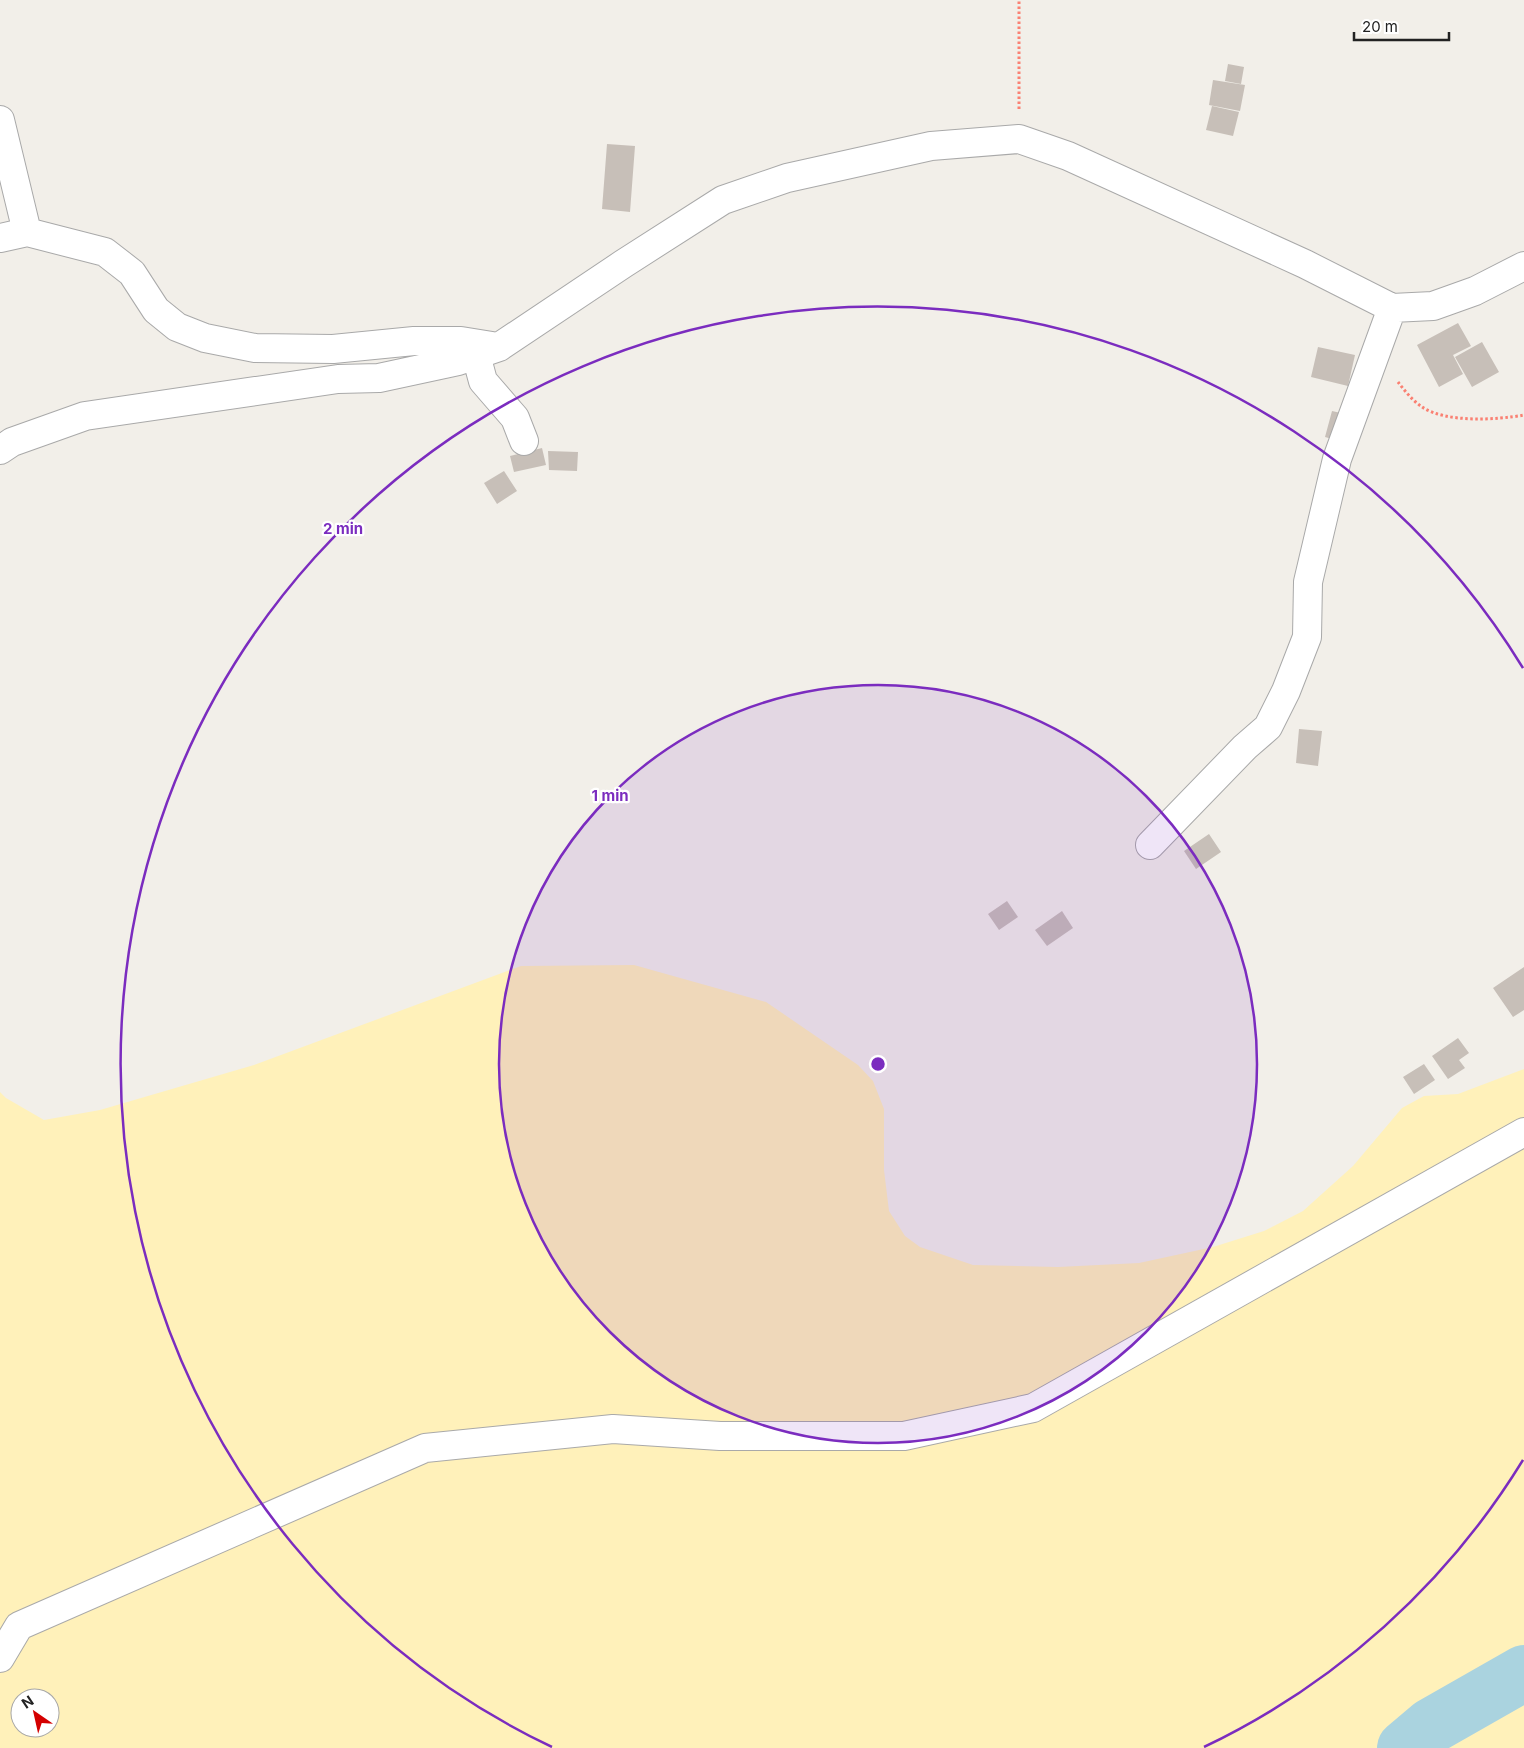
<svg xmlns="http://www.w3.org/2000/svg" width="1524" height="1748" viewBox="0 0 1524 1748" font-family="Inter,sans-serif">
  <rect width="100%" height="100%" fill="#f2efe9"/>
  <!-- sand -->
  <path fill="#fff1ba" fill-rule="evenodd" d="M634 965 766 1002 858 1065 873 1081 884 1109V1170L889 1211 905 1236 920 1247 973 1265 1058 1267 1139 1263 1213 1247 1264 1231 1303 1211 1353 1166 1402 1108 1424 1096 1458 1094 1524 1069V1748H0V1092L6 1098 44 1120 100 1110 254 1065 521 966ZM20 1698H50V1728H20Z"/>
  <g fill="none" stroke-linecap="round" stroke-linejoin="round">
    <!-- river -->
    <path stroke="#aad3df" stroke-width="56" d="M1405 1748 1431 1726 1524 1673"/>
  </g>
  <!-- building -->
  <path fill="#c7bfb8" d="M1228 64 1244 67 1241 84 1225 81Z
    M1213 80 1245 85 1240 111 1209 105Z
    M1212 106 1239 112 1233 136 1206 130Z
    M607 144 635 146 630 212 602 209Z
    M1458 323 1471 346 1453 355 1463 374 1439 387 1417 345Z
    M1482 342 1499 372 1472 387 1455 357Z
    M1318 347 1355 355 1348 386 1311 377Z
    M1332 411 1350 415 1343 442 1325 437Z
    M542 448 546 465 514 472 510 456Z
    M548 451 578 452 577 471 549 470Z
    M504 471 517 491 497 504 484 483Z
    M1299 729 1322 731 1318 766 1296 763Z
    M1209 834 1221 852 1196 869 1184 851Z
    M1007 901 1018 917 999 930 988 914Z
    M1062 911 1073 928 1047 946 1035 930Z
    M1524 967V1010L1513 1017 1493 988Z
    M1458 1038 1469 1053 1459 1060 1465 1068 1448 1079 1432 1056Z
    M1424 1064 1435 1080 1414 1094 1403 1077Z"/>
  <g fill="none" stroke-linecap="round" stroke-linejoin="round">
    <!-- minor casing -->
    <g stroke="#a9a9a9" stroke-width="30">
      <path id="minor" d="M0 120 27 232
        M0 238 27 232 105 252 132 273 156 310 177 327 205 338 255 348 333 349 414 341H461L492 346
        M476 355 483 381 515 418 524 441
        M0 450 12 442 85 416 338 379 379 378 458 361 499 347 623 264 723 200 787 178 931 146 1019 139 1068 156 1305 264 1392 308 1433 306 1475 291 1524 266
        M1150 845 1245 747 1268 727 1286 691 1307 637 1308 582 1337 459 1392 308
        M0 1658 19 1626 425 1448 613 1429 720 1436H904L1033 1408 1524 1132"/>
    </g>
    <!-- path -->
    <path stroke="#fa8072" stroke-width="3" stroke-dasharray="2.5 2.5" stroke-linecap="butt" d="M1019 109V0
      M1398 382C1404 390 1413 401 1422 407 1446 423 1497 420 1524 415"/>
    <!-- minor -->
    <use href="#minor" stroke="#fff" stroke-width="28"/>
  </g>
  <!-- distance rings -->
  <circle cx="878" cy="1064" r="379" fill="#7b2cbf" fill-opacity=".12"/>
  <g fill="none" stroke="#7b2cbf" stroke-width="2.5">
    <circle cx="878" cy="1064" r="379"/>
    <path d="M1523 1460A757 757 0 0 1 1204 1747M552 1747A757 757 0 1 1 1523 668"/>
  </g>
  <circle cx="878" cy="1064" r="8" fill="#7b2cbf" stroke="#fff" stroke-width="2.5"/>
  <g font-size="15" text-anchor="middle" font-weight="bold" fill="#7b2cbf" stroke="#fff" stroke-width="4.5" stroke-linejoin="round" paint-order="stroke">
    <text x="343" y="534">2 min</text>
    <text x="610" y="801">1 min</text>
  </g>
  <!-- north arrow -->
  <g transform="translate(35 1713) rotate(326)"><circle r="24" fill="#ffffff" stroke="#a7a7a7"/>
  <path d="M0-4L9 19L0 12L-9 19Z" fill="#d40000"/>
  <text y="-8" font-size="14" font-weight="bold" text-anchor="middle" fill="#222222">N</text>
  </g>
  <!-- scale -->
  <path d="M1354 32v8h95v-8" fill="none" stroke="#222222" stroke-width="2.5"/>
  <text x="1362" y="32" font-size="15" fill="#222222" stroke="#ffffff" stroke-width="4" paint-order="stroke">20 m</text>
</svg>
